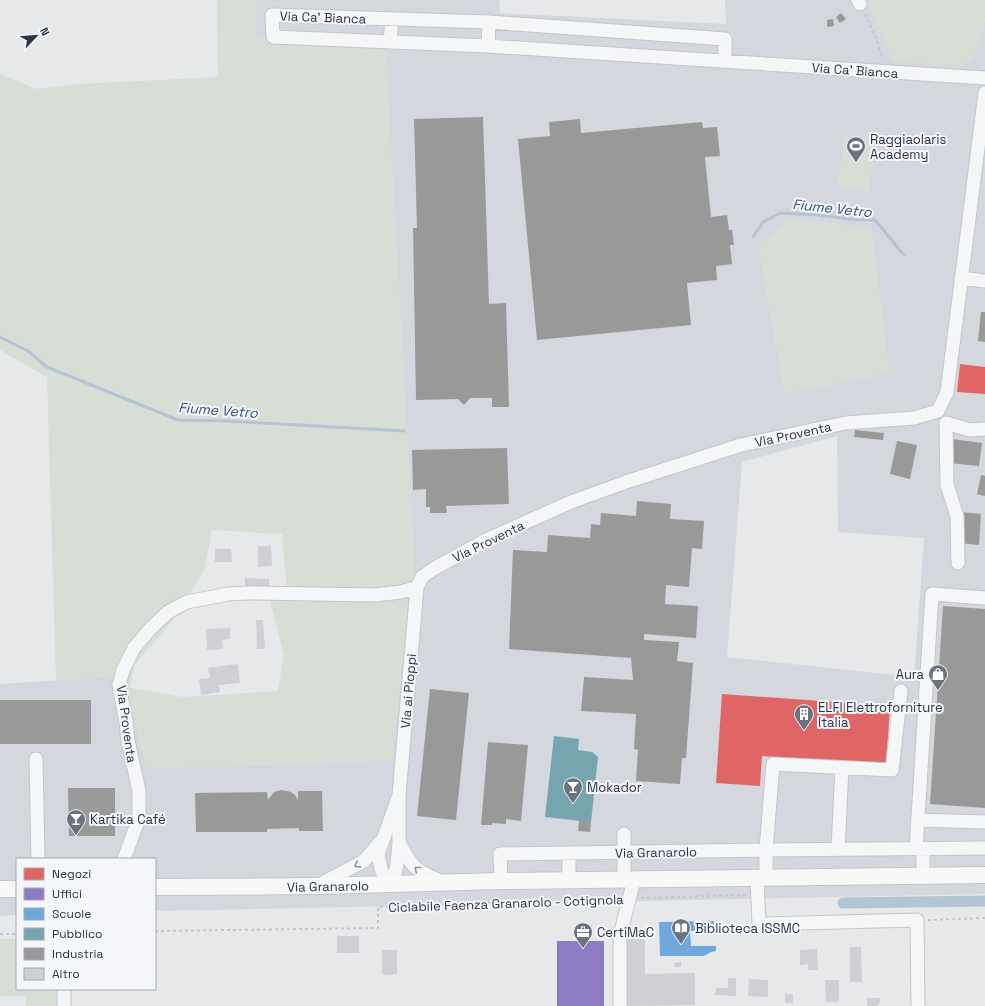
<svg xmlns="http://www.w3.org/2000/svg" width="985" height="1006" viewBox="0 0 985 1006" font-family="'Space Grotesk',sans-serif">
  <rect width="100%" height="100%" fill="#e6e8ea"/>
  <!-- built -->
  <path fill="#d4d7dd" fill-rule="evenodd" d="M256 0H499L500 13 726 24 725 0H865L982 38 985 17V894L155 911V859H17V915L0 916V684L111 677 131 703 146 768 296 765 392 759 386 51 256 39ZM837 436 838 532 924 538 914 677 727 657 742 462Z"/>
  <!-- green -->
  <path fill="#d6ded6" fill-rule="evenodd" d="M217 0H256V39L386 51 415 563 392 760 296 765 146 768 131 703 111 677 56 680 47 377 0 350V74L37 89 79 84 218 77ZM212 530 282 534 288 600 270 601 284 655 278 691 183 697 130 688 135 664 174 619 204 571Z
    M865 0H985V17L982 38 972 59 959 67 893 61Z
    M844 135 875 139 869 191 837 187Z
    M788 219 844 224 872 229 890 373 784 394 758 246Z
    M0 939H17V989H54L56 995 57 1006H26V996H0Z"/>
  <!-- shops -->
  <path fill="#e06666" d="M960 364 985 367V394L957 392Z
    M722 694 890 706 886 765 762 756 760 786 716 783Z"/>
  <!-- offices -->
  <path fill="#8e7cc3" d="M557 941H604V1006H557Z"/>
  <!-- schools -->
  <path fill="#6fa8dc" d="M714 921V926H708V930L690 931 691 946H716V951L711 952 704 956H660L659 922Z"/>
  <!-- public -->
  <path fill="#76a5af" d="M554 736 579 739 578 750 592 752 598 757 591 822 545 817Z"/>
  <!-- industry -->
  <path fill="#999" d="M841 13 846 19 840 23 836 17Z
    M833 19 834 26 827 27V20Z
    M483 117 489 304 506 303 509 407H492V398H470L464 405 458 399 416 400 413 228H417L414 119Z
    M580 119 581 133 702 122 703 128 717 127 720 156 705 157 711 217 727 215 729 230H732L734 245H730L732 264 716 266 717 280 687 283 691 325 537 340 518 139 550 136 549 122Z
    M981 312H985V342L978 341Z
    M855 430 884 433 883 440 854 437Z
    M952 439 982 443 979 466 949 463Z
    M897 441 917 445 910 479 890 474Z
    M507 448 509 504 446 506 447 513H430V507H426V489L413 490 412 450Z
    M981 475 985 476V496L977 494Z
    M637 501 671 504 670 519 704 521 702 549 692 548 689 587 666 585 665 604 698 606 696 638 644 634V640L679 642 677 661 693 663 686 758H682L680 784 636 781 638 750 634 749 636 714 581 711 584 677 633 680 631 658 509 649 513 550 547 552 548 535 590 538 591 524 600 525 601 513 636 516Z
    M961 512 981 514 979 545 959 543Z
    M943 606 985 609V808L930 804Z
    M430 689 469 693 456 820 417 816Z
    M0 700H91V744H0Z
    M488 742 528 745 521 821 506 819V824L492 823V825H481Z
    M68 788H115V836H69Z
    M281 790 291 792 295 795 298 800V791H322L323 831H299V828L267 829V832H196L195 793 267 792 268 800 274 792Z
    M579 820 591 822 590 832 578 831Z"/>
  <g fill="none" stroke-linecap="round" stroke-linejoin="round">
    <!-- stream -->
    <path stroke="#b4c4d5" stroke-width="3" d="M753 237 763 222 781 213 818 215 858 220H875L904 255
      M0 337 28 351 47 367 178 420 228 421 404 431"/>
    <!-- canal -->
    <path stroke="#b4c4d5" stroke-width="11" d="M843 903 985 901"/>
  </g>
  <!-- building -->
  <path fill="#ced0d3" d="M258 546H271L272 566 258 567Z
    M215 549H231L232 562H215Z
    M245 578 269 579V586H245Z
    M256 620H263L265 649H257Z
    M230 628V639L222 640 223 649 207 650 206 629Z
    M238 664 240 683 219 685 220 692 201 695 199 679 210 678 208 668Z
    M337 936H359V953H337Z
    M626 937H645V974L695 973V1005L627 1006Z
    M850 947H861L862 982H850Z
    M817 949 818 970H808V964L800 965V950Z
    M382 950H397V974L382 975Z
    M681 962V967H675L674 963Z
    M728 978H736V996L715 995 716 988H728Z
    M749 979 768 980V997L748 996Z
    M825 980H839V1002H826Z
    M785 994H793V1003H785Z
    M867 998H880V1003H878V1006H867Z"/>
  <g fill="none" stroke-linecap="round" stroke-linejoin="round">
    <!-- minor casing -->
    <g stroke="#c4c6c8" stroke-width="15">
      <path id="minor" d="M858 0 860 4
        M390 42 392 19
        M488 46 489 22
        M725 61V39L489 22 272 15 273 37 488 46 985 78
        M961 278 985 281
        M958 563 957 516 947 485 946 423 970 430 985 429
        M901 691 892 770 773 764 766 850 985 848
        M36 759 38 859
        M399 795 378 854 381 869 389 885 395 874 397 864 399 842V795L417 587
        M918 820 985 822
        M399 842C412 868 416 871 443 882
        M838 849 842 768
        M916 849 932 594 985 598
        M124 859 139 818V791L128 741 126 722 119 685 123 670 134 648 150 629 168 612 187 602 228 594 249 593 375 595 401 592 417 587 422 577 435 568 486 540 571 502 626 482 741 445 846 423 914 418 938 411 947 392 985 93
        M923 876V849
        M757 878 759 924 917 920 918 1006
        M624 880V834
        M501 881 500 854 766 850V878
        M569 881V853
        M317 886 364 861 380 842
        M64 989V1006
        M620 1006V935L634 880"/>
    </g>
    <!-- major casing -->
    <g stroke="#c2c5c8" stroke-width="18">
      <path id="major" d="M155 887 317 886 501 881 985 875
        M0 889H17"/>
    </g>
    <!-- path -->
    <path stroke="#c5c6ca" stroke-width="2" stroke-dasharray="3 3" stroke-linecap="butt" d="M865 14 875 35 883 60
      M641 898 747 895
      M928 920 985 918
      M155 931 378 928V907L619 899
      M0 934H17"/>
    <!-- minor -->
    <use href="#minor" stroke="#f5f6f7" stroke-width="13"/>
    <!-- major -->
    <use href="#major" stroke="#f8f8f8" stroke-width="16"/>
  </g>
  <!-- one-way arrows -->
  <defs><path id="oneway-chevron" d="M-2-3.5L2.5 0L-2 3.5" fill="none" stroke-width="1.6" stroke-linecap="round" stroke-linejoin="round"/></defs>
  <g stroke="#90959e">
    <use href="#oneway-chevron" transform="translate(357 865) rotate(152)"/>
    <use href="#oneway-chevron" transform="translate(417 869) rotate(-141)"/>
  </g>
  <!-- icons -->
  <defs>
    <g id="stadium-pin" transform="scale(1)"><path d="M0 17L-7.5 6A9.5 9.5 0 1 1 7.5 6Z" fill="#6c737f" stroke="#f4f6f9"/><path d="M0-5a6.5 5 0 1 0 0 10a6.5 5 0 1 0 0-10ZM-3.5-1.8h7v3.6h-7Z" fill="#fff"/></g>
    <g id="shop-pin" transform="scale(1)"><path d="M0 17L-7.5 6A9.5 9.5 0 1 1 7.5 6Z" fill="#6c737f" stroke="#f4f6f9"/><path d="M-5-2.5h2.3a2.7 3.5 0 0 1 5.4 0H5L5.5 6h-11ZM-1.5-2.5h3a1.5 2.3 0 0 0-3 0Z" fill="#fff"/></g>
    <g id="building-pin" transform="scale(1)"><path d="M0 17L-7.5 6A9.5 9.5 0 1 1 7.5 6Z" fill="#6c737f" stroke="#f4f6f9"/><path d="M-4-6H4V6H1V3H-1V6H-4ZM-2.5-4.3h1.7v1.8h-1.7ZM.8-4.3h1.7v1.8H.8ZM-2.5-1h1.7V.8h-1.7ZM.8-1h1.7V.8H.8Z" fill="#fff"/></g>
    <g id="bar-pin" transform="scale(1)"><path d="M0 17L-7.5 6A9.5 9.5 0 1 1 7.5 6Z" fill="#6c737f" stroke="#f4f6f9"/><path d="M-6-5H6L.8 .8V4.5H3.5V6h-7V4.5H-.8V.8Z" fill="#fff"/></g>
    <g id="library-pin" transform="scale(1)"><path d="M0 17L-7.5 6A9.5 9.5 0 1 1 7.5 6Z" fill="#6c737f" stroke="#f4f6f9"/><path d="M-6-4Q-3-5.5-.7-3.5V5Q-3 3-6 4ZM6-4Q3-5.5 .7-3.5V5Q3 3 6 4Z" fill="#fff"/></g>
    <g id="office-pin" transform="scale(1)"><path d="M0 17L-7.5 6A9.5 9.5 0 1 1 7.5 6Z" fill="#6c737f" stroke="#f4f6f9"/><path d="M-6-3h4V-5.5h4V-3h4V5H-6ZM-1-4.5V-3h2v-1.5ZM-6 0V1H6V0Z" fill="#fff"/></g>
  </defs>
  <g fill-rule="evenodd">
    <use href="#stadium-pin" x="856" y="146"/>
    <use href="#shop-pin" x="938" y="674"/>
    <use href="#building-pin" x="804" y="714"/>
    <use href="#bar-pin" x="573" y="787"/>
    <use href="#bar-pin" x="76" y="819"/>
    <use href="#library-pin" x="681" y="928"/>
    <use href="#office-pin" x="583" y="932"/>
  </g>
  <g text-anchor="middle" stroke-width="4" stroke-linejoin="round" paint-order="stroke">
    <!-- street labels -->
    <g font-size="13" fill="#2b3445" stroke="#f4f6f9">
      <text transform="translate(323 17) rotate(2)" y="5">Via Ca' Bianca</text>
      <text transform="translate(855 70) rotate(4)" y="5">Via Ca' Bianca</text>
      <text transform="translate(793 434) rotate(-12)" y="5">Via Proventa</text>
      <text transform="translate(488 541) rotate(-26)" y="5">Via Proventa</text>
      <text transform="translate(408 691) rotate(-85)" y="5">Via ai Pioppi</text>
      <text transform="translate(127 724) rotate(82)" y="5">Via Proventa</text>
      <text transform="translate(656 852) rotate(-1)" y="5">Via Granarolo</text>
      <text transform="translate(328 886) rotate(-1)" y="5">Via Granarolo</text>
      <text transform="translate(506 903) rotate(-2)" y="5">Ciclabile Faenza Granarolo - Cotignola</text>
    </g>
    <!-- poi labels -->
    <g font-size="13" fill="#2b3445" stroke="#f4f6f9" text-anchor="start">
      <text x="870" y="144">Raggiaolaris<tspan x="870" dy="15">Academy</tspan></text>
      <text x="924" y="679" text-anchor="end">Aura</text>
      <text x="818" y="712">ELFI Elettroforniture<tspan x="818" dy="15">Italia</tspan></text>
      <text x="587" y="792">Mokador</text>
      <text x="90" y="824">Kartika Café</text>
      <text x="695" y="933">Biblioteca ISSMC</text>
      <text x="597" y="937">CertiMaC</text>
    </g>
    <!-- water labels -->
    <g font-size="14" font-style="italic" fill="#34527a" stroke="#f4f6f9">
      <text transform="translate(832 208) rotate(6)" y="5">Fiume Vetro</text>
      <text transform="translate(218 410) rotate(4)" y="5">Fiume Vetro</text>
    </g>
  </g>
  <!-- legend -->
  <rect x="16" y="858" width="140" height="132" fill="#f4f6f9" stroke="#a4a8b1"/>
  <rect x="24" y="868" width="20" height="12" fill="#e06666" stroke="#a4a8b1"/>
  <text x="52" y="878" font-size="12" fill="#2b3445">Negozi</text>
  <rect x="24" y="888" width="20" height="12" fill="#8e7cc3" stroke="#a4a8b1"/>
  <text x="52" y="898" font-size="12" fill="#2b3445">Uffici</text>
  <rect x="24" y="908" width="20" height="12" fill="#6fa8dc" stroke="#a4a8b1"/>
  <text x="52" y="918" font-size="12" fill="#2b3445">Scuole</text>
  <rect x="24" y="928" width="20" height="12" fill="#76a5af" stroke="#a4a8b1"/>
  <text x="52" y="938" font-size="12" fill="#2b3445">Pubblico</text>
  <rect x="24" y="948" width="20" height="12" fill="#999999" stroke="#a4a8b1"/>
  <text x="52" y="958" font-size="12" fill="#2b3445">Industria</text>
  <rect x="24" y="968" width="20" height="12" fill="#ced0d3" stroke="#a4a8b1"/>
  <text x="52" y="978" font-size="12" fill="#2b3445">Altro</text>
  <!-- north arrow -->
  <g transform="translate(36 36) rotate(64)" stroke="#f4f6f9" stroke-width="3" paint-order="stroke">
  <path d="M0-3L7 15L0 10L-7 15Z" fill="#2b3445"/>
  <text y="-6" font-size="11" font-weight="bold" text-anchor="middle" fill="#2b3445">N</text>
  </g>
</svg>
